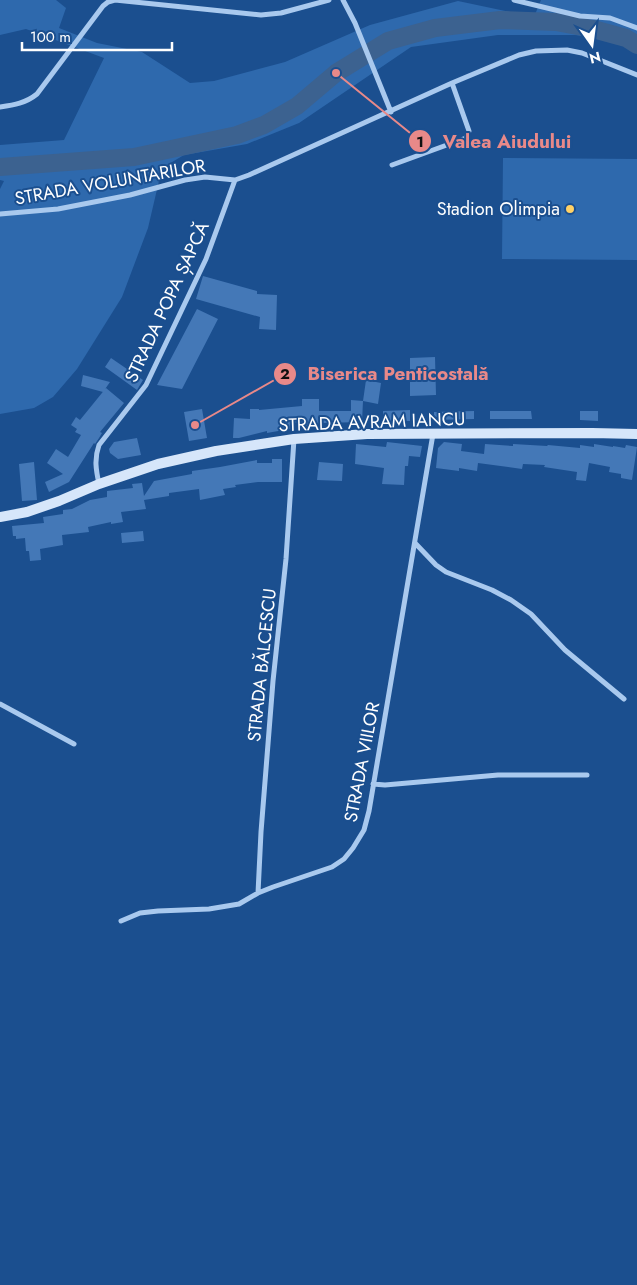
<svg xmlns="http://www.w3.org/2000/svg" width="637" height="1285" viewBox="0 0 637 1285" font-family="Jost,sans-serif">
  <rect width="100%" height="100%" fill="#1b4f8f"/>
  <!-- green -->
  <path fill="#2e69ad" d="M0 0H56L66 8 59 28 97 43 142 52 190 83 214 81 285 62 370 25 458 1 534 17 541 0H637V43L575 35H498L411 47 299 123 247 144 184 155 162 168 148 228 122 297 77 369 53 397 34 408 0 414V189L4 181 0 180V145L64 140 104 58 26 29 0 35Z
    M503 158 637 159V260L502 259Z"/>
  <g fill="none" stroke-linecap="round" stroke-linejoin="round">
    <!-- river -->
    <path stroke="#3c6290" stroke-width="18" d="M0 167 134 157 237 135 264 125 297 106 336 73 388 41 435 28 500 20 556 22 593 29 626 38 637 45"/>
  </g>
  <!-- building -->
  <path fill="#4478b7" d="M203 276 257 291V294L277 295 276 330 259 329 260 317 196 299Z
    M197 309 218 319 182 389 157 385Z
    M435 357 436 395 410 396V358Z
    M111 358 143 380 137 390 105 367Z
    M83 375 110 382 103 392 81 386Z
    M366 380 381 383 378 404 363 401Z
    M106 388 124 403 100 432 102 433 99 438 95 444 94 443 69 482 49 492 45 482 63 474 47 463 56 449 68 457 81 435 75 432 77 429 71 425 76 417 80 420Z
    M302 399H319V411H351V400L363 401 362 422 322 423 305 426 294 422 295 428 267 433V431L239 438H233L234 418 250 419V409H259V410L302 406Z
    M202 409 207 438 189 441 184 412Z
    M410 410V421H383V411Z
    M474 411V419L434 420V412Z
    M490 411H531L532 419H490Z
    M580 411H598V421L580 420Z
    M137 438 141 455 118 459 110 453 109 449 114 442Z
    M387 442 422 446 420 457 409 456 408 466H405L404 485 382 484 384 468 355 464 356 444 386 447Z
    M444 442 462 444 461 451 484 454 485 444 513 446V444L547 446 548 445 580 448V445L594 447V444L613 447V446L625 448 626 445 637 447 632 480 621 478V474L609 472 610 467 589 463 586 481 576 480 577 472 544 467 545 465 523 464 522 469 478 463 477 471 459 468V471L436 468 438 448Z
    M272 459H282V482H258L235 485 236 487 223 489 225 495 200 500 199 489 169 493V496L144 500 146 509 121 512 123 522 111 524V522L88 527 89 532 62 535 63 545 40 549 41 560 30 561 29 551H26L25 538 16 539V536H13L12 526 44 523 43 517 63 514V510L72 509 90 500 107 497V491L133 488 132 484 142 483 144 496 154 481 192 474V471L220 467 257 460V463H272Z
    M34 462 37 500 22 501 19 464Z
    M319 462 343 464 342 481 317 480Z
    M143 531 144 541 122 543 121 533Z"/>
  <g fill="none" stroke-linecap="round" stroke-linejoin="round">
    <!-- minor -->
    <path stroke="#a9c9ee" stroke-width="5" d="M343 0 355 23 391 112
      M514 0 580 16 610 18 637 28
      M0 107C14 105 26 103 37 94L103 6 108 2 115 0 261 15 281 13 329 0
      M392 165 466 138 469 131 452 83
      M0 214 58 209 130 195 185 180 205 177 235 180 249 175 452 83 519 55 536 51 567 50 582 53 637 75
      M99 484C96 470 94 459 99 445L146 385 206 259 235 180
      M415 543 436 565 446 572 492 590 511 600 531 614 565 650 624 699
      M0 704 74 744
      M373 784 385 785 498 775H587
      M258 893 261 832 273 681 286 559 294 439
      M121 921 140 913 158 911 209 909 239 904 258 893 273 887 332 867 344 859 353 848 364 830 369 811 433 434"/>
    <!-- secondary -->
    <path stroke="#d6e6fa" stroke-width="10" d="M0 517 27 512 59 501 99 484 158 464 216 451 294 439 367 434 592 433 637 434"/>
  </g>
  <!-- markers -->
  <circle fill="#ffd166" stroke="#1b4f8f" stroke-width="2" cx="570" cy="209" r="5"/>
  <g text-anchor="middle" stroke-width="4" stroke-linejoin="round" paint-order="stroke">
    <!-- street labels -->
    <g font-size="18" fill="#fff" stroke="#1b4f8f">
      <text transform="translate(110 182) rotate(-10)" y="6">STRADA VOLUNTARILOR</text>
      <text transform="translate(167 302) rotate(-65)" y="6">STRADA POPA ȘAPCĂ</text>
      <text transform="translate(372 422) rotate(-2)" y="6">STRADA AVRAM IANCU</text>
      <text transform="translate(262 665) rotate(-84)" y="6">STRADA BĂLCESCU</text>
      <text transform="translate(362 762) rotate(-79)" y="6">STRADA VIILOR</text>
    </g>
    <!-- poi labels -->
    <g font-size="18" fill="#fff" stroke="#1b4f8f" text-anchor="end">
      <text x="560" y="215">Stadion Olimpia</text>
    </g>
  </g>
  <!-- callouts -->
  <path fill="none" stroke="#e88989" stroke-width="2" d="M336 73L420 141M195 425L285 374"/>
  <g fill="#e88989" stroke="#1b4f8f" stroke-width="2">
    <circle cx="336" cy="73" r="5"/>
    <circle cx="195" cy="425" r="5"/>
    <circle cx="420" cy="141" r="12"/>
    <circle cx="285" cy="374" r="12"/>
  </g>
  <g font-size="15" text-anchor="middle" font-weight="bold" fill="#111">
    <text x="420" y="147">1</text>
    <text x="285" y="379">2</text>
  </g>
  <g font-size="19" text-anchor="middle" font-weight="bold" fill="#e88989" stroke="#1b4f8f" stroke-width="4" stroke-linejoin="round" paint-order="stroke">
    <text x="507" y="148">Valea Aiudului</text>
    <text x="398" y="380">Biserica Penticostală</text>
  </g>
  <!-- north arrow -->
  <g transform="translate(592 45) rotate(166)" stroke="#1b4f8f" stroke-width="4" paint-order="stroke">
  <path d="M0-4L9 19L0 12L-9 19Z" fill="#ffffff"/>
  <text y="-8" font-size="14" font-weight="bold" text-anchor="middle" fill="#ffffff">N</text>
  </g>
  <!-- scale -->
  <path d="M22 42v8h150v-8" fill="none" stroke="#ffffff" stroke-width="2.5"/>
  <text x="30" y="42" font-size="15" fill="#ffffff" stroke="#1b4f8f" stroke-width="4" paint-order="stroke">100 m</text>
</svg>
